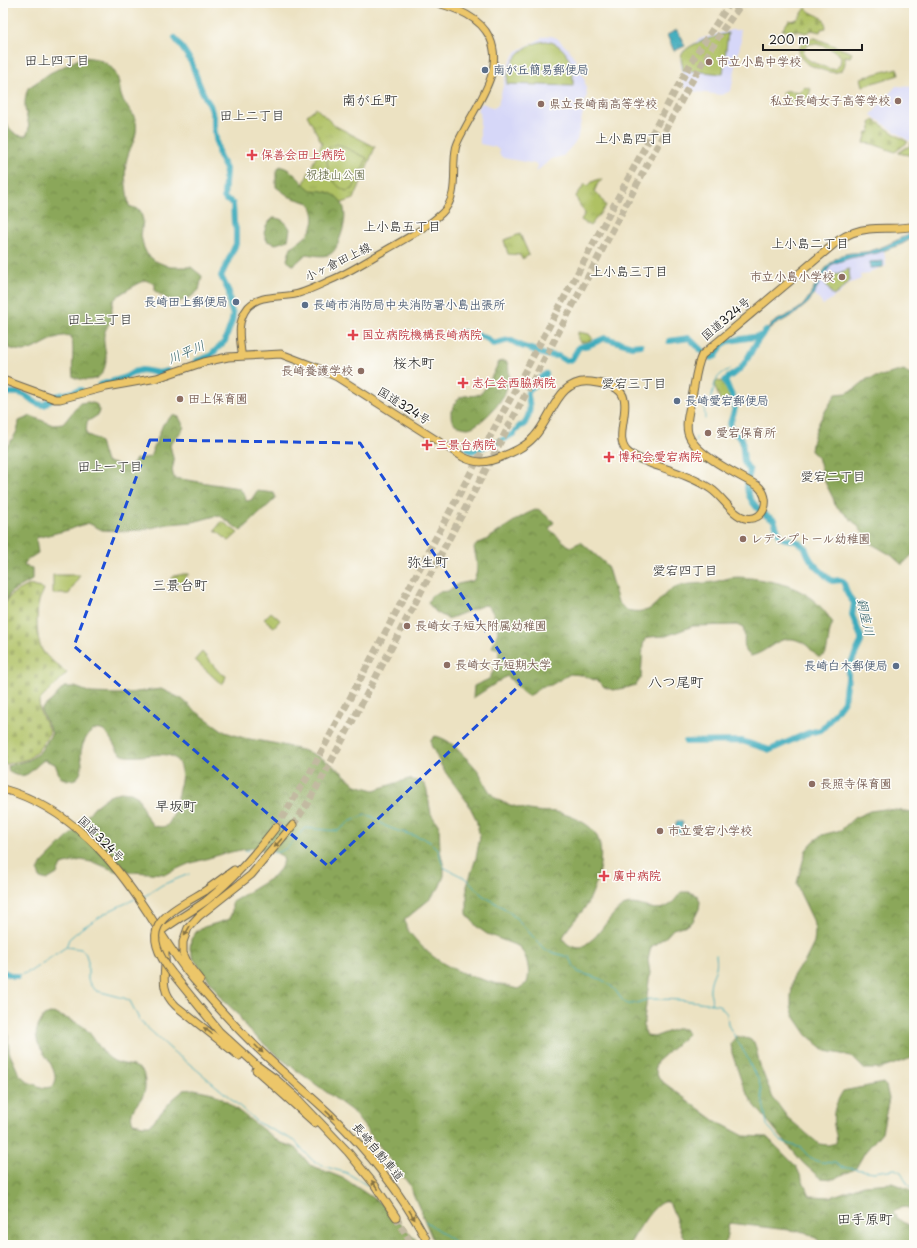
<svg xmlns="http://www.w3.org/2000/svg" width="917" height="1248" viewBox="0 0 917 1248" font-family="'Playpen Sans','Klee One',sans-serif">
  <defs>
    <pattern id="grass-tufts" width="24" height="20" patternUnits="userSpaceOnUse"><rect width="24" height="20" fill="#afc164"/><path d="M3 7l-1-3M5 7V3M7 7l1-3M15 17l-1-3M17 17v-4M19 17l1-3" fill="none" stroke="#96a556"/></pattern>
    <pattern id="forest-crowns" width="20" height="18" patternUnits="userSpaceOnUse"><rect width="20" height="18" fill="#8ba75a"/><path d="M2 6a3 3 0 1 1 6 0M12 15a3 3 0 1 1 6 0" fill="none" stroke="#71874a"/></pattern>
    <pattern id="cemetery-stones" width="16" height="16" patternUnits="userSpaceOnUse"><rect width="16" height="16" fill="#afc164"/><path d="M2 7V4a2 2 0 0 1 4 0v3zM10 15v-3a2 2 0 0 1 4 0v3z" fill="#96a556"/></pattern>
    <pattern id="water-ripples" width="26" height="14" patternUnits="userSpaceOnUse"><rect width="26" height="14" fill="#3eabbc"/><path d="M2 4q2-2 4 0t4 0M15 11q2-2 4 0t4 0" fill="none" stroke="#338a98"/></pattern>
  </defs>
  <rect width="100%" height="100%" fill="#fdfcf7"/>
  <filter id="ink" filterUnits="userSpaceOnUse"><feTurbulence type="fractalNoise" baseFrequency=".025" numOctaves="2"/><feDisplacementMap in="SourceGraphic" scale="8" xChannelSelector="R" yChannelSelector="G"/><feConvolveMatrix kernelMatrix="1 2 1 2 8 2 1 2 1" color-interpolation-filters="sRGB"/></filter>
  <filter id="wash" filterUnits="userSpaceOnUse"><feTurbulence type="fractalNoise" baseFrequency=".012" numOctaves="4" result="noise"/><feDisplacementMap in="SourceGraphic" scale="16" xChannelSelector="R" yChannelSelector="G"/><feGaussianBlur stdDeviation="0.9" result="paint"/><feColorMatrix in="noise" values="0 0 0 0 0 0 0 0 0 0 0 0 0 0 0 0 0 1.4 0 .05"/><feComposite in="paint" operator="in"/></filter>
  <g filter="url(#wash)">
    <rect width="100%" height="100%" fill="#ece2c2"/>
    <!-- built -->
    <path fill="#d6d7f8" d="M731 30H740L741 40 731 91 721 95 690 91 683 86 680 57 683 51 700 39Z
      M551 36 557 38 572 53 584 78 587 94 577 140 563 156 551 159 536 172 538 166 536 164 503 158 500 155 499 150 495 147 480 144V112L477 110 482 103 494 108 498 105 509 63 517 51 544 37Z
      M896 86 914 87V133L912 139 909 141 871 115Z
      M884 250 886 266 869 272V274L860 275 861 279 848 284 840 293 823 305 814 293 832 264 853 257 877 253Z"/>
    <!-- grass -->
    <path fill="url(#grass-tufts)" stroke="#666e40" d="M316 108 334 125 375 147 354 199 333 206 302 188 322 143 307 115Z
      M599 179 602 180 598 183 594 192 599 195 606 206 590 226 581 220 585 213 578 202 576 196 585 184 588 186 592 182Z
      M520 234 529 255 522 259 520 255 508 254 504 240Z
      M578 332 589 334 593 339 586 342H580L578 339Z
      M716 381 724 382 732 399 726 398 721 402 715 387Z
      M222 521 238 533 229 541 215 530Z
      M184 574H189L178 585 171 579 174 576Z
      M53 575H80L69 594H53Z
      M271 612 280 620 274 627 264 619Z
      M202 652 219 672 226 676 224 682 221 684 195 660Z"/>
    <!-- forest -->
    <path fill="url(#forest-crowns)" stroke="#54623b" d="M83 57C100 58 115 64 119 83 120 88 120 93 122 98 126 106 134 113 136 122 139 137 128 149 126 163 124 177 127 192 129 206L140 210 143 220 141 236 144 248 147 254 155 261 170 267H191L202 276 199 290 192 296 179 302 165 298 155 291V284L145 280C138 284 120 293 116 298 111 302 112 310 112 315 111 323 105 328 104 335 103 341 105 348 106 354 107 377 95 385 73 377 71 364 75 349 71 336 54 333 40 350 23 351 18 351 13 349 8 348L3 317V118C9 128 14 137 26 136 31 127 28 123 26 114 24 105 25 96 28 88L50 73Z
      M280 166C294 170 300 182 311 190 344 190 351 209 340 238 338 244 335 253 328 255 321 257 313 255 306 254L294 265 290 264 287 260 291 247C309 237 321 223 309 203L290 197 276 187V172Z
      M273 218C282 218 286 222 290 229L288 240 276 244 267 241 264 233 267 224Z
      M503 361 507 362C511 372 508 386 504 395 499 405 479 427 468 428 466 428 461 427 459 426 451 423 451 419 451 411 455 407 455 399 461 397 468 394 476 398 482 392 489 385 494 371 499 362Z
      M904 370 914 378V553L903 564H901L891 555 870 543 857 525 835 505 833 498 825 482 818 457 811 451C813 428 824 413 836 394L847 393 856 388 867 379 885 375Z
      M88 402 96 404 99 410 98 415 87 422 86 434 97 439 100 442 106 462 130 467 136 459 150 457 163 424 173 415 179 417 184 427C181 434 174 438 170 445L174 462 172 470 174 478 239 488 245 495 246 501 251 500 257 491 274 493 276 498 241 531 219 515 193 522 168 524 142 530 122 531 102 530 88 523 68 530 36 538 38 553 27 560 24 566 32 568V580L11 592 3 606V451C10 442 19 433 19 421L31 416 53 425 63 424 80 403Z
      M538 509 554 522 549 529 570 547 581 542 607 565 618 602 626 610C631 611 638 612 644 611 655 610 663 592 675 587 687 583 701 584 714 582 719 581 724 579 729 578 739 576 752 578 763 580 795 585 815 595 833 623 827 633 830 644 825 655L820 657H818C813 653 810 647 805 644 781 629 772 651 751 656 740 649 747 639 743 628L737 625 693 626 666 636 649 637 645 639 643 645 641 678 636 685 625 688 613 690 604 687 599 682 582 675 570 674 551 685 540 687 534 693 528 696C519 691 514 682 507 676L473 698 474 686 489 679 498 663 499 649 492 647 498 632 494 614 488 606 484 605 448 619 436 612 428 603 431 596 439 592 448 591 458 584 473 581C480 571 476 558 474 548 477 542 484 542 489 538 505 528 520 515 538 509Z
      M64 687H75L91 693 120 694 161 689 182 699 194 710 225 732 244 738 278 744 305 751 320 757 339 770 356 785 374 790 409 779 421 782 425 785 427 791 431 814 439 826 440 850 444 868V876L439 888 430 899 408 917 405 918C404 927 410 933 415 939 442 972 479 979 518 989L527 983C531 970 527 958 520 947L487 934 477 927 467 914V886L476 858 480 837 476 819 468 803 443 769 431 745V740L435 736C449 739 455 747 464 756 470 761 474 766 479 772 484 781 488 793 497 799 504 804 526 810 535 811 542 812 549 811 556 812 568 814 589 823 595 833 608 851 596 889 586 906 579 917 568 925 563 938 566 945 573 948 581 948 586 944 592 940 596 936 603 928 614 911 623 906 637 899 652 914 666 907 672 905 677 897 681 892H689L698 896 700 902 699 909 693 921 687 925 673 929 667 936 651 947 648 960 650 973 644 1020V1030L647 1036 654 1037 676 1029H685L688 1034 657 1062 655 1068 659 1079 714 1120 744 1136 767 1137 796 1166 810 1196 831 1197 864 1185 892 1183 908 1189 914 1194V1210C905 1206 900 1206 893 1213L901 1221 914 1229V1245H823L817 1239 805 1232 729 1223 725 1245H691L683 1237 670 1204C659 1191 634 1237 629 1245H435L409 1184 352 1111 280 1058 247 1029 238 1014 225 1002 193 958 190 949 191 939 197 931 204 927 230 919 232 910V902L273 877 280 869 284 861 282 856 271 850 251 848 226 853 188 864 166 874 115 871 96 863 81 860 61 865 57 874 47 880 40 878 38 871 42 863 80 825 94 807 107 797 120 792 131 793 138 797 145 814 153 826 161 827 167 826C177 813 176 800 180 785 182 778 182 774 180 767 175 744 140 761 123 755 113 751 110 726 95 730 87 732 82 745 81 752 80 756 82 760 82 764 82 779 72 784 60 777L55 764 44 760C30 770 27 782 9 772L8 766 29 760 40 752 52 733 41 711 42 708 51 701Z
      M885 809 914 812V1059L912 1058 880 1069H864L851 1056 826 1051 807 1035 794 1016 791 1007V997L793 976 798 968 804 963 814 943 815 931 813 920 799 891 797 883 806 850 813 842 822 835 841 830 854 818 870 811Z
      M53 1013C62 1017 79 1022 86 1029 96 1039 101 1054 114 1061 122 1065 134 1064 141 1070 145 1073 145 1082 145 1087 145 1102 126 1108 133 1123L143 1125H150L173 1099 184 1090 194 1089 213 1093 227 1102 279 1142 296 1148 310 1165 345 1179 383 1205 421 1245H3V1023L8 1031 9 1052 19 1074 28 1082 44 1088 52 1087 55 1084C57 1070 48 1060 41 1049 40 1046 37 1043 37 1040 34 1031 40 1023 44 1016Z
      M736 1036 749 1039 754 1042 756 1048 760 1066 773 1098 788 1118 819 1144 828 1145 836 1143C837 1137 836 1136 835 1131 831 1115 835 1104 843 1091L883 1083 886 1086 889 1099 882 1132 865 1152 856 1168 834 1179 820 1178 803 1163 752 1102 742 1083 732 1053 731 1044Z"/>
    <!-- cemetery -->
    <path fill="url(#cemetery-stones)" stroke="#666e40" d="M806 8C813 17 825 13 826 28L821 29 820 32 812 30 806 33 799 31 782 30 789 20C797 23 801 14 806 8Z
      M804 87 811 89 807 101 798 105 787 99 781 93C785 89 790 92 795 91L799 93Z
      M874 120C886 127 896 136 908 142L895 152 873 144 864 143 867 132H870L871 128 870 123Z
      M911 143 914 144V156L898 153 907 147H909Z
      M29 585 44 589C43 593 40 597 39 601 36 613 36 639 42 650 48 659 59 666 67 673L39 701 40 712 50 732 38 751 28 759 3 765V606L12 594Z"/>
    <!-- pitch -->
    <path fill="#afc164" stroke="#666e40" fill-rule="evenodd" d="M728 33 723 74 683 70C683 66 681 61 681 57 684 43 717 37 728 33Z
      M815 38 852 53 850 57 845 56C847 78 830 73 817 68 807 64 793 57 802 44 805 39 810 38 815 38ZM809 44C817 42 837 50 841 57L840 65 835 69H831C822 66 791 58 809 44Z
      M546 41C568 44 574 67 573 86L507 84C508 60 522 44 546 41Z
      M897 68 899 75 863 86 861 78Z
      M337 144 367 158 353 189 346 191C329 183 325 166 328 148Z
      M849 269 850 281 839 292 833 296 824 281 827 278Z"/>
    <!-- water -->
    <path fill="url(#water-ripples)" stroke="#2d646c" d="M677 30 685 46 674 51 667 35Z
      M914 231V237L902 244 877 253 850 258 832 264 823 277 809 302 795 314 771 327 761 338 759 335C764 331 768 327 773 323 783 316 796 313 804 304 817 288 821 266 840 256 850 251 860 254 870 251 888 246 903 237 914 231Z
      M883 261V267L870 268V262Z
      M677 821 683 822 680 834 674 833Z"/>
    <g fill="none" stroke-linecap="round" stroke-linejoin="round">
      <!-- stream -->
      <path stroke="#3eabbc" stroke-width="1" d="M705 419C705 410 702 406 710 401 716 384 712 377 730 369
        M696 437V442
        M245 851 249 850
        M273 853C289 852 294 838 305 828L338 831 349 822 362 816 366 815 373 817 385 826 398 831 423 838 430 842 439 851 442 863 445 868 467 879 482 895 507 910 520 922 545 950 568 957 578 972C592 977 603 977 614 989 618 993 622 1002 628 1004 635 1005 644 999 652 999 674 999 697 1001 719 1005L727 1014 728 1025 747 1057 752 1069 759 1080 767 1125 781 1141 801 1148 811 1159 820 1162 835 1163 841 1167 874 1172 895 1169 901 1172 909 1186 914 1189
        M140 897 145 896 162 885 189 874
        M66 947 81 949 85 952 88 961V980L91 986 97 991 124 998 130 1001 140 1021 176 1054 191 1065 228 1096 258 1123 295 1141 311 1159 317 1163 323 1166 347 1173 367 1185
        M17 976 31 971 66 947 69 939 82 928 111 910 135 899
        M711 1004C713 996 709 993 710 988 711 973 719 972 716 955
        M425 1221 459 1245"/>
      <!-- river -->
      <path stroke="#3eabbc" stroke-width="6" d="M175 38C180 45 188 55 192 64 197 78 201 93 210 105 212 109 211 113 214 116V127L219 156 226 169 224 197 226 200 230 201 233 204 234 223 236 229V244L221 276 229 292 230 306 233 315 232 321 225 341 210 356 196 361
        M460 332 475 334 488 339 493 344 509 340 512 341 521 346 534 350 536 352 546 355 558 356 566 361 572 359 579 347 589 345 605 338 632 346 641 345
        M669 341 689 338 700 349 711 358 716 356 722 345 729 341 760 336
        M100 385 124 378 134 372 142 370 159 373 167 371
        M3 393C9 393 17 392 22 394 32 397 31 404 44 405L56 396 81 390
        M466 447 471 451 476 450 493 443 499 442 513 434 520 426 524 425C528 417 531 411 529 402 529 398 527 396 528 392L539 379 546 374
        M686 742 742 741 770 750 808 733 821 730 826 725 844 701 846 684 848 680V669L861 642V637L852 615 854 603 848 595 843 581 840 580 832 581C820 570 809 563 805 547L794 540 785 539 780 537 774 520C762 514 748 502 747 487 747 481 749 476 750 471L744 462 742 439C719 423 737 420 735 402L725 381C729 375 736 374 740 369 751 357 753 342 766 331
        M3 972 13 976H17"/>
    </g>
  </g>
  <g filter="url(#ink)">
    <g fill="none" stroke-linecap="round" stroke-linejoin="round">
      <!-- highway-tunnel -->
      <path stroke="#c2baa1" stroke-width="7" stroke-dasharray="7 3.5" stroke-linecap="butt" d="M293 825 304 809 325 773 689 86 722 31 742 3
        M276 827 310 773 668 104 695 56 730 3
        M396 1217 412 1245
        M426 1239 428 1245"/>
      <!-- major casing -->
      <g stroke="#656156" stroke-width="8">
        <path id="major" d="M242 356C240 339 236 322 248 307 260 294 281 298 297 294 308 291 320 285 331 280 350 272 368 260 386 250 405 239 426 228 442 213 460 196 451 169 456 147 458 140 462 134 465 128 479 101 504 69 490 38 479 16 457 9 436 3"/>
      </g>
      <!-- highway casing -->
      <g stroke="#656156" stroke-width="9">
        <path id="highway" d="M3 380 55 399H60L106 387 157 378 204 362 228 357 281 354 315 367 337 377 463 457C477 464 487 463 501 457 513 452 525 447 534 437 553 417 557 378 591 382 598 383 605 384 612 386 642 398 607 438 630 454 637 458 645 461 652 464 672 471 693 477 711 489 722 496 732 515 745 518 765 522 772 498 758 486 739 475 694 455 688 433 685 422 690 408 692 397 695 383 696 367 702 355L839 240C848 234 858 230 869 229 884 227 899 230 914 226
          M3 789C36 798 64 816 89 839 112 861 131 887 148 913 163 936 176 959 194 980 217 1007 242 1034 268 1058 288 1077 310 1095 331 1115 368 1151 401 1193 426 1239
          M205 891 234 870
          M160 932C175 920 191 912 206 901 235 878 254 855 276 827
          M163 941C171 966 154 985 176 1006L239 1056
          M172 973 219 1031 255 1064 277 1080 295 1096 348 1152 374 1184 396 1217
          M200 980 189 966 183 953V942L188 928 199 916 251 875 293 825
          M256 1070 315 1123"/>
      </g>
      <!-- major -->
      <use href="#major" stroke="#ecc669" stroke-width="6"/>
      <!-- highway -->
      <use href="#highway" stroke="#ecc669" stroke-width="7"/>
      <!-- highway-bridge casing -->
      <g stroke="#656156" stroke-width="9" stroke-linecap="butt">
        <path id="highway-bridge" d="M172 973C135 926 166 914 205 891"/>
      </g>
      <!-- highway-bridge -->
      <use href="#highway-bridge" stroke="#ecc669" stroke-width="7"/>
    </g>
    <!-- one-way arrows -->
    <defs><path id="oneway-solid" d="M-6-.8H1V-3.2L6.5 0L1 3.2V.8H-6Z"/></defs>
    <g fill="#847142">
      <use href="#oneway-solid" transform="translate(278 843) rotate(131)"/>
      <use href="#oneway-solid" transform="translate(187 931) rotate(120)"/>
      <use href="#oneway-solid" transform="translate(208 1031) rotate(-142)"/>
      <use href="#oneway-solid" transform="translate(259 1049) rotate(45)"/>
      <use href="#oneway-solid" transform="translate(330 1115) rotate(44)"/>
      <use href="#oneway-solid" transform="translate(375 1185) rotate(-127)"/>
      <use href="#oneway-solid" transform="translate(412 1215) rotate(59)"/>
    </g>
  </g>
  <!-- marked area -->
  <path fill="none" stroke="#1d4ed8" stroke-width="3" stroke-dasharray="8 5" stroke-linejoin="round" d="M150 440 360 443 521 684 328 866 74 646Z"/>
  <!-- markers -->
  <g fill="#8d6e63" stroke="#fdfcf7" stroke-width="1.5">
    <circle cx="709" cy="62" r="4"/>
    <circle cx="898" cy="101" r="4"/>
    <circle cx="541" cy="104" r="4"/>
    <circle cx="842" cy="277" r="4"/>
    <circle cx="361" cy="371" r="4"/>
    <circle cx="180" cy="399" r="4"/>
    <circle cx="708" cy="433" r="4"/>
    <circle cx="743" cy="539" r="4"/>
    <circle cx="407" cy="626" r="4"/>
    <circle cx="447" cy="665" r="4"/>
    <circle cx="812" cy="784" r="4"/>
    <circle cx="660" cy="831" r="4"/>
  </g>
  <g fill="#5c6f8a" stroke="#fdfcf7" stroke-width="1.5">
    <circle cx="485" cy="70" r="4"/>
    <circle cx="236" cy="302" r="4"/>
    <circle cx="305" cy="305" r="4"/>
    <circle cx="677" cy="401" r="4"/>
    <circle cx="896" cy="666" r="4"/>
  </g>
  <g fill="#e0444e" stroke="#fdfcf7" stroke-width="1.5">
    <path d="M250 149h4v4h4v4h-4v4h-4v-4h-4v-4h4z"/>
    <path d="M351 329h4v4h4v4h-4v4h-4v-4h-4v-4h4z"/>
    <path d="M461 377h4v4h4v4h-4v4h-4v-4h-4v-4h4z"/>
    <path d="M425 439h4v4h4v4h-4v4h-4v-4h-4v-4h4z"/>
    <path d="M607 451h4v4h4v4h-4v4h-4v-4h-4v-4h4z"/>
    <path d="M602 870h4v4h4v4h-4v4h-4v-4h-4v-4h4z"/>
  </g>
  <g text-anchor="middle" stroke-width="3" stroke-linejoin="round" paint-order="stroke">
    <!-- education labels -->
    <g font-size="12" font-weight="bold" fill="#785e54" stroke="#fdfcf7" text-anchor="start">
      <text x="717" y="66">市立小島中学校</text>
      <text x="890" y="105" text-anchor="end">私立長崎女子高等学校</text>
      <text x="549" y="108">県立長崎南高等学校</text>
      <text x="834" y="281" text-anchor="end">市立小島小学校</text>
      <text x="353" y="375" text-anchor="end">長崎養護学校</text>
      <text x="188" y="403">田上保育園</text>
      <text x="716" y="437">愛宕保育所</text>
      <text x="751" y="543">レデンプトール幼稚園</text>
      <text x="415" y="630">長崎女子短大附属幼稚園</text>
      <text x="455" y="669">長崎女子短期大学</text>
      <text x="820" y="788">長照寺保育園</text>
      <text x="668" y="835">市立愛宕小学校</text>
    </g>
    <!-- service labels -->
    <g font-size="12" font-weight="bold" fill="#4e5e75" stroke="#fdfcf7" text-anchor="start">
      <text x="493" y="74">南が丘簡易郵便局</text>
      <text x="228" y="306" text-anchor="end">長崎田上郵便局</text>
      <text x="313" y="309">長崎市消防局中央消防署小島出張所</text>
      <text x="685" y="405">長崎愛宕郵便局</text>
      <text x="888" y="670" text-anchor="end">長崎白木郵便局</text>
    </g>
    <!-- health labels -->
    <g font-size="12" font-weight="bold" fill="#be3a42" stroke="#fdfcf7" text-anchor="start">
      <text x="261" y="159">保善会田上病院</text>
      <text x="362" y="339">国立病院機構長崎病院</text>
      <text x="472" y="387">志仁会西脇病院</text>
      <text x="436" y="449">三景台病院</text>
      <text x="618" y="461">博和会愛宕病院</text>
      <text x="613" y="880">廣中病院</text>
    </g>
    <!-- park labels -->
    <g font-size="12" fill="#575e39" stroke="#fdfcf7">
      <text x="336" y="179">祝捷山公園</text>
    </g>
    <!-- street labels -->
    <g font-size="12" fill="#1c1c1c" stroke="#fdfcf7">
      <text transform="translate(338 262) rotate(-26)" y="4">小ヶ倉田上線</text>
      <text transform="translate(726 319) rotate(-40)" y="4">国道324号</text>
      <text transform="translate(404 406) rotate(32)" y="4">国道324号</text>
      <text transform="translate(101 839) rotate(45)" y="4">国道324号</text>
      <text transform="translate(378 1152) rotate(50)" y="4">長崎自動車道</text>
    </g>
    <!-- neighbourhood labels -->
    <g font-size="13" fill="#1c1c1c" stroke="#fdfcf7">
      <text x="57" y="65">田上四丁目</text>
      <text x="252" y="120">田上二丁目</text>
      <text x="634" y="143">上小島四丁目</text>
      <text x="402" y="231">上小島五丁目</text>
      <text x="810" y="248">上小島二丁目</text>
      <text x="629" y="276">上小島三丁目</text>
      <text x="100" y="324">田上三丁目</text>
      <text x="634" y="388">愛宕三丁目</text>
      <text x="110" y="471">田上一丁目</text>
      <text x="833" y="481">愛宕二丁目</text>
      <text x="685" y="575">愛宕四丁目</text>
    </g>
    <!-- water labels -->
    <g font-size="13" font-style="italic" fill="#2b5c64" stroke="#fdfcf7">
      <text transform="translate(186 352) rotate(-23)" y="5">川平川</text>
      <text transform="translate(866 617) rotate(78)" y="5">銅座川</text>
    </g>
    <!-- quarter labels -->
    <g font-size="14" fill="#1c1c1c" stroke="#fdfcf7">
      <text x="370" y="105">南が丘町</text>
      <text x="414" y="368">桜木町</text>
      <text x="428" y="567">弥生町</text>
      <text x="180" y="590">三景台町</text>
      <text x="676" y="687">八つ尾町</text>
      <text x="176" y="811">早坂町</text>
      <text x="865" y="1224">田手原町</text>
    </g>
  </g>
  <!-- margin -->
  <rect width="917" height="1248" fill="none" stroke="#fdfcf7" stroke-width="16"/>
  <!-- scale -->
  <path d="M763 44v6h99v-6" fill="none" stroke="#1c1c1c" stroke-width="2"/>
  <text x="769" y="44" font-size="12" fill="#1c1c1c" stroke="#fdfcf7" stroke-width="3" paint-order="stroke">200 m</text>
</svg>
